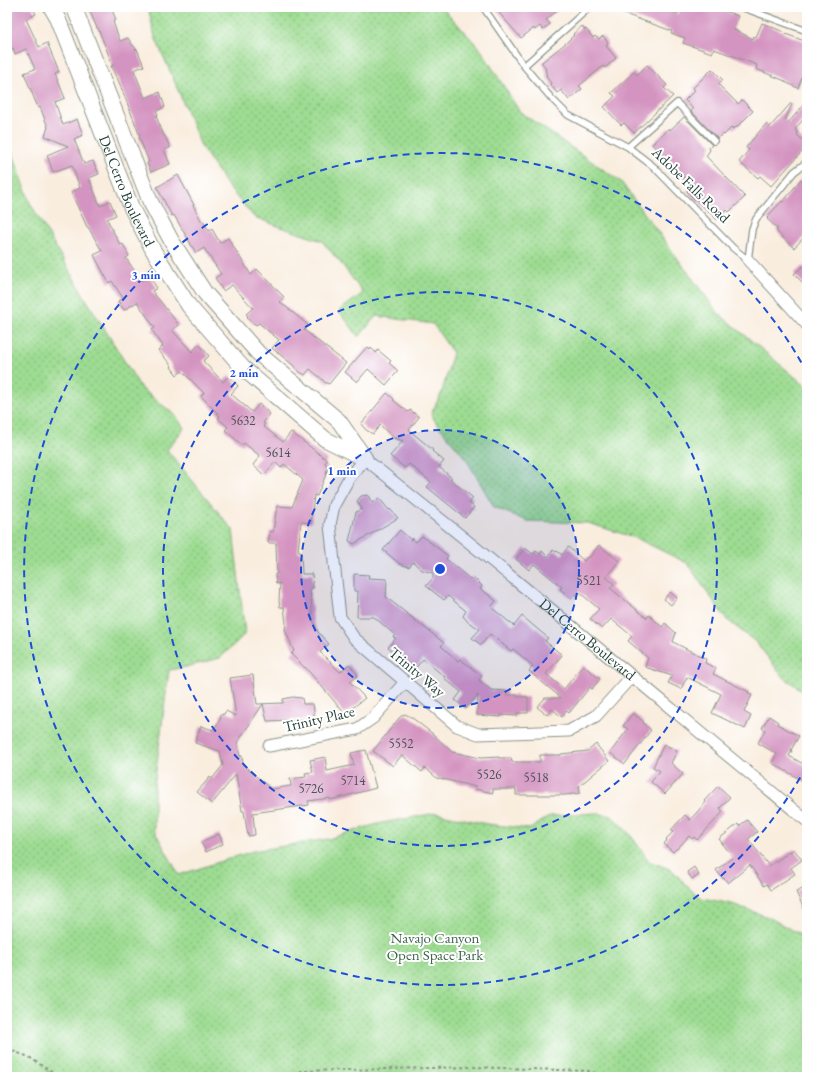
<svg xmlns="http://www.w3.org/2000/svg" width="814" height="1084" viewBox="0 0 814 1084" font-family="'EB Garamond',serif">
  <defs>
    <pattern id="grass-dots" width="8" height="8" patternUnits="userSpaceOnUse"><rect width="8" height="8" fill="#9ddc92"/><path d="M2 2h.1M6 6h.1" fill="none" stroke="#7fb478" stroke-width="1.8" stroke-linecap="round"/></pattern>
  </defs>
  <rect width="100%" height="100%" fill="#fff"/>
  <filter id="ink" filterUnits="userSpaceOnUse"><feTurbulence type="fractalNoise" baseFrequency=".025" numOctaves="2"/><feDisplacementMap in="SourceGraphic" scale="8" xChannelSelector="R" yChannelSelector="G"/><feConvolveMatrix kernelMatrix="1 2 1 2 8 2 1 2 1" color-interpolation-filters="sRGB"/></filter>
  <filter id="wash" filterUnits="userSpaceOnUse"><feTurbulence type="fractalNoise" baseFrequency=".012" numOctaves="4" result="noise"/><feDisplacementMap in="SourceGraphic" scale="16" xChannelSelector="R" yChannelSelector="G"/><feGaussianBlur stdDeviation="0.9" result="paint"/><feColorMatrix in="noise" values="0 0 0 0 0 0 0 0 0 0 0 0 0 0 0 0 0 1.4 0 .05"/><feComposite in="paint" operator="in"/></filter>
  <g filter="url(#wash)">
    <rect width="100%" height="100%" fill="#f9edde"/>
    <!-- grass -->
    <path fill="url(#grass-dots)" stroke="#5e8c63" d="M148 7H442L481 50 520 112 621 182 718 313 807 387V694L782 676 757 643 726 619 687 563 636 538 588 523 527 521 494 507 465 457 437 424 431 414 442 392 453 353 433 324 376 316 359 337 339 311 363 293 344 267 322 241 283 228 254 217 229 188 201 146 176 85 155 37Z
      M7 136 30 203 86 299 141 388 175 415 184 428 167 450 233 530 245 634 220 658 186 667 169 670 154 786V830L179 875 253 851 328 839 377 824 436 813 487 824 530 829 550 816 595 813 612 816 629 833 649 861 672 870 691 890 702 898 732 904 768 917 807 938V1077H7Z"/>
    <g id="blocks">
      <!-- building -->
      <path fill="#d494c1" d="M7 7H32L36 14 26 19 39 47 47 43 59 72 55 74 65 98 55 102 63 125 77 119 83 135 74 139 84 164 93 161 99 174 89 178 100 206 110 201 116 215 107 219 120 245 123 244 129 256 126 258 141 281 149 276 157 288 152 291 179 325 172 330 192 352 199 344 209 356 203 361 223 382 229 376 238 386 231 394 252 412 259 404 270 414 263 423 265 424 263 426 283 442 291 432 327 460 325 463 328 468 326 472H327L317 496 314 495 311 523 301 522 298 552H301L302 574H312L313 588 310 589 313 621 318 632 329 644 320 652 340 672 349 664 358 675 350 682 365 698 345 714 334 701 335 702 305 667V668L291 654 294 651 285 630 286 623 284 607H280L279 601 280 583 276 584 275 574H277L276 543H268L270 531 273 532 277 506 292 507 303 480 284 464 281 468 275 462 264 475 253 465 260 456 244 443 242 445 225 430 228 427 218 418 220 416 201 396 204 393 182 371 177 375 171 367 172 366 158 350 163 346 152 330 155 328 137 302 124 310 118 301 123 298 112 281 109 283 96 259 94 255 102 251 88 227H87L71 192 80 188 72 165 53 172 47 155 68 146 45 136 48 127 40 107 38 108 24 73 35 69 26 49 15 54 13 48 7 51Z
        M88 7H111L116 20 113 22 120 41 128 38 133 46H134L136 50 137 49 144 66 134 70 145 98 160 92 165 107 156 111 158 115 156 116 164 136H165L170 148 164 150 170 164 151 172 147 163 149 162 139 137 140 136 117 77H116L111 66H113L98 28H97Z
        M494 7H561L546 20 550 24 543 30 540 26 535 30 534 28 521 38Z
        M608 7H661L678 14 680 7H715L738 16 733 29 753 39 754 36 756 37 762 23 784 32 783 33 807 42V65L798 88 785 82V81L778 78 756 69 757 65 728 54 714 49 712 53 683 43 685 38 671 33 672 31 608 8Z
        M582 26 585 30 586 29 593 38 595 36 599 39 603 36 608 43 606 46 616 58 605 68 604 66 602 67 579 86 582 89 569 100 561 90 557 93 550 84 551 83 547 78 545 67 542 63V62L566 43 574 35 573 34Z
        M647 65 667 85 664 88 673 96 634 133 624 123 621 125 604 107 615 96 611 93 634 72 637 75Z
        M712 69 723 80 718 84 738 104 742 100 753 111 736 128 735 127 733 129 732 127 724 135 723 134 718 139 691 111 693 109 685 100 695 90 693 88Z
        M807 101V115L795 129 798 133 797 135 807 144V146L771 186 760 176 758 178 739 162 749 150 746 147 766 124 770 127 791 103 792 104 785 120 788 123Z
        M684 117 712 145 709 148 710 150 706 156 745 197 729 212 727 210 717 220 696 199 695 200 687 191 690 188 689 187 691 185 652 144 669 128 670 130Z
        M178 175 194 205H193L202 222 203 221 209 231 212 229 220 243 228 238 251 275 257 269 284 297 280 302 308 325 304 330 346 363 329 384 324 382 323 380 310 369 305 375 298 371 293 365 272 348 279 340 259 323 256 325 254 323 253 324 247 317 248 316 246 314 253 308 232 285 223 291 215 278 221 274 204 248 196 253 174 215 172 216 157 187Z
        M801 179 807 184V234L794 248 778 233V232L776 230 778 229 767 219 768 218 767 217 782 201 783 202Z
        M803 266 807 271V287L794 274Z
        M367 347 370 350 371 348 376 353 378 350 391 361 389 363 398 371 386 385 368 369 357 382 345 372Z
        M387 393 394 399 393 400 408 412 410 410 419 417 409 430 433 450 432 451 444 461 439 467 452 478 450 479 473 498 469 503 474 507 465 518 427 487 431 482 409 464 405 468 390 456 403 441 394 438 380 425 373 434 366 430 361 424Z
        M368 495 372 503 379 498 389 510 390 509 398 518 354 544 349 541 356 512 362 509 357 501 361 496Z
        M400 530 411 540 412 538 416 542 422 536 448 556 446 559 470 579 472 577 477 581 482 586 480 589 489 595 496 601 491 607 514 626 522 616 548 638 545 641 562 655 546 674 564 689 583 665 600 679 592 689 590 687 569 713 566 711 562 717 552 709 547 715 537 707 545 698H561L529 671 533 666 513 649 511 651 490 634 481 645 472 638 480 629 468 622 463 616 466 611 448 596 444 600 426 586 433 578V573L422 570 413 562 409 567 400 564 383 550Z
        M599 545 619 561 606 577 614 584 610 588 647 618 649 615 662 627 665 623 676 633 673 642 706 659 705 663 716 668 713 674 749 692 748 693 752 695 744 712 751 716 745 729 712 713 721 694 687 677 681 689 668 683 672 676 645 667 648 658 628 641 632 636 611 619 602 629 590 619 599 609 579 592 572 599 560 589 562 587 534 564 529 570 516 559 525 548 533 554 536 551 540 554 542 551 548 557 553 550 556 552 557 551 562 555 568 547 584 561 587 557 589 558Z
        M354 574 369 575 368 578 387 579 386 597 444 643 441 646 458 661 460 659 482 676 479 680 491 690 507 691 506 695H517V697H528V713H517V716L501 715V717L477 715 478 695 466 709 455 700 461 692 444 678 445 677 423 659 415 669 398 656 388 647 396 638 393 637 395 635 374 617H357L358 591H354Z
        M670 592 677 598 671 605 664 599Z
        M253 675 257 704 283 703V699L293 697 302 698 303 704H313L314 711V719L267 721 263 704 237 743 240 756H242L243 765 271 789 291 786 290 779 306 777 305 773 313 772 310 760 325 757 327 771 354 765 351 753 366 750 376 788 330 800V798L308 801 309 805 253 813 255 835 248 836 244 811H242L236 774 212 804 197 792 210 777 212 779 223 765 220 751 195 743 201 726 213 730 221 718 220 715 224 714 226 711 236 716 230 678Z
        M633 713 644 722 643 723 651 730 625 764 610 753 628 729 623 726Z
        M405 714 411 717 433 734 452 752 471 756 480 758 499 757V758H511L512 762H540V755H561V754L588 751 596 744 609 761 579 786 580 793 565 795H516V789H493V793L475 789 476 787 439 778 438 779 425 768 422 772 402 755 393 766 373 751 400 717Z
        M769 716 778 722 777 724 799 736 791 750 792 751 789 756 807 766V783L772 763 777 754 758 743 765 730 762 728Z
        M664 744 677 751 671 763 683 774 665 794 651 782 660 771 653 767Z
        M718 786 730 797 720 808 723 812 697 840 694 837 692 839 689 836 677 849V848L673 852 664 844 667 840 666 839 673 832 671 830 685 815 690 820 706 802 704 801Z
        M747 820 757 832 748 839 769 866 794 849 802 860 791 868 795 874 771 890 767 884 764 886 750 865 728 883 724 878 723 879 716 870 733 857 719 839 738 824 739 826Z
        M219 834 223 844 206 852 201 842Z
        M694 867 699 875 692 879 687 872Z
        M807 887V916L796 892Z"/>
    </g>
  </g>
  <g filter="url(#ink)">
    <use href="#blocks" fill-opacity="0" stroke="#8c9589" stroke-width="1"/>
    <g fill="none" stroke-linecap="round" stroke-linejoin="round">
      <!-- lane casing -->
      <g stroke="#8c9589" stroke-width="8">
        <path id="lane" d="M483 7 524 66 552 99 568 115 628 147 654 167 733 248 748 260
          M741 7 807 31
          M524 66 590 7
          M628 147 677 103 714 141
          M748 260 752 229 756 219 794 172 807 162"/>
      </g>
      <!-- street casing -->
      <g stroke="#8c9589" stroke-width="13">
        <g id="street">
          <path d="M748 260 807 325"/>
          <path id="s1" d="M632 676 596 716 569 731 478 734 457 726 354 638 340 617 330 525 334 505 349 478 365 459C515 577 660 700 807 821"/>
          <path d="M269 746 357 729 373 718 405 682"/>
        </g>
      </g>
      <!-- secondary casing -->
      <g stroke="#8c9589" stroke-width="17">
        <g id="secondary">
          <path id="s2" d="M51 7 58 19 132 209 153 250 189 306 243 368 325 439 365 459"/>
          <path d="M74 7 150 201 171 240 205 293 258 353 339 421 364 457"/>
        </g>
      </g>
      <!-- path -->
      <path stroke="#8c9589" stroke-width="2" stroke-dasharray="3 3" stroke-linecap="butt" d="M7 1049 29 1057 59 1077
        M41 1077 49 1070
        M296 1077 301 1071 472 1067 588 1071 610 1077"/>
      <!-- lane -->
      <use href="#lane" stroke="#fff" stroke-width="5.5"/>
      <!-- street -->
      <use href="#street" stroke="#fff" stroke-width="11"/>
      <!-- secondary -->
      <use href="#secondary" stroke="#fff" stroke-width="15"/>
    </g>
  </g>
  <!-- distance rings -->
  <circle cx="440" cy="569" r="139" fill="#1d4ed8" fill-opacity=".12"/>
  <g fill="none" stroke="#1d4ed8" stroke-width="2" stroke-dasharray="7 5">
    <circle cx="440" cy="569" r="139"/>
    <circle cx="440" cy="569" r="277"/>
    <path d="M806 767A416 416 0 1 1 806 371"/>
  </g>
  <g text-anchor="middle" stroke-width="4" stroke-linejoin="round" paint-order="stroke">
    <!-- number labels -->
    <g font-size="13" fill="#4c5357">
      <text x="243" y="425">5632</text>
      <text x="278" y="457">5614</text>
      <text x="589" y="585">5521</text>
      <text x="401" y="748">5552</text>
      <text x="489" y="779">5526</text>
      <text x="536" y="782">5518</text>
      <text x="353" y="785">5714</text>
      <text x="311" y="793">5726</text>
    </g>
    <!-- street labels -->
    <g font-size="15" fill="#1f3d34" stroke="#fff">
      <text transform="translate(691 185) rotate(44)" y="5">Adobe Falls Road</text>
      <text dy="5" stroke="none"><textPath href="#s2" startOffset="199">Del Cerro Boulevard</textPath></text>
      <text dy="5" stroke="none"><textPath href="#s1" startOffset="814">Del Cerro Boulevard</textPath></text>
      <text transform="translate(417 672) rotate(40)" y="5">Trinity Way</text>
      <text transform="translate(319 719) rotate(-13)" y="5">Trinity Place</text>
    </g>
    <!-- park labels -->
    <g font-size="15" fill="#3e654c" stroke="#fff">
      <text x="435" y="943">Navajo Canyon<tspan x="435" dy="17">Open Space Park</tspan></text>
    </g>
  </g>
  <circle cx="440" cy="569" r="6" fill="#1d4ed8" stroke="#fff" stroke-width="2"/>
  <g font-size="12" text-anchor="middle" font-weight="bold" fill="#1d4ed8" stroke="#fff" stroke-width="4" stroke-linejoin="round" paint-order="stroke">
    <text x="146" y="279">3 min</text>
    <text x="244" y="377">2 min</text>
    <text x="342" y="475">1 min</text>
  </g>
  <!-- margin -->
  <rect width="814" height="1084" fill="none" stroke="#fff" stroke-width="24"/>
</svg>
